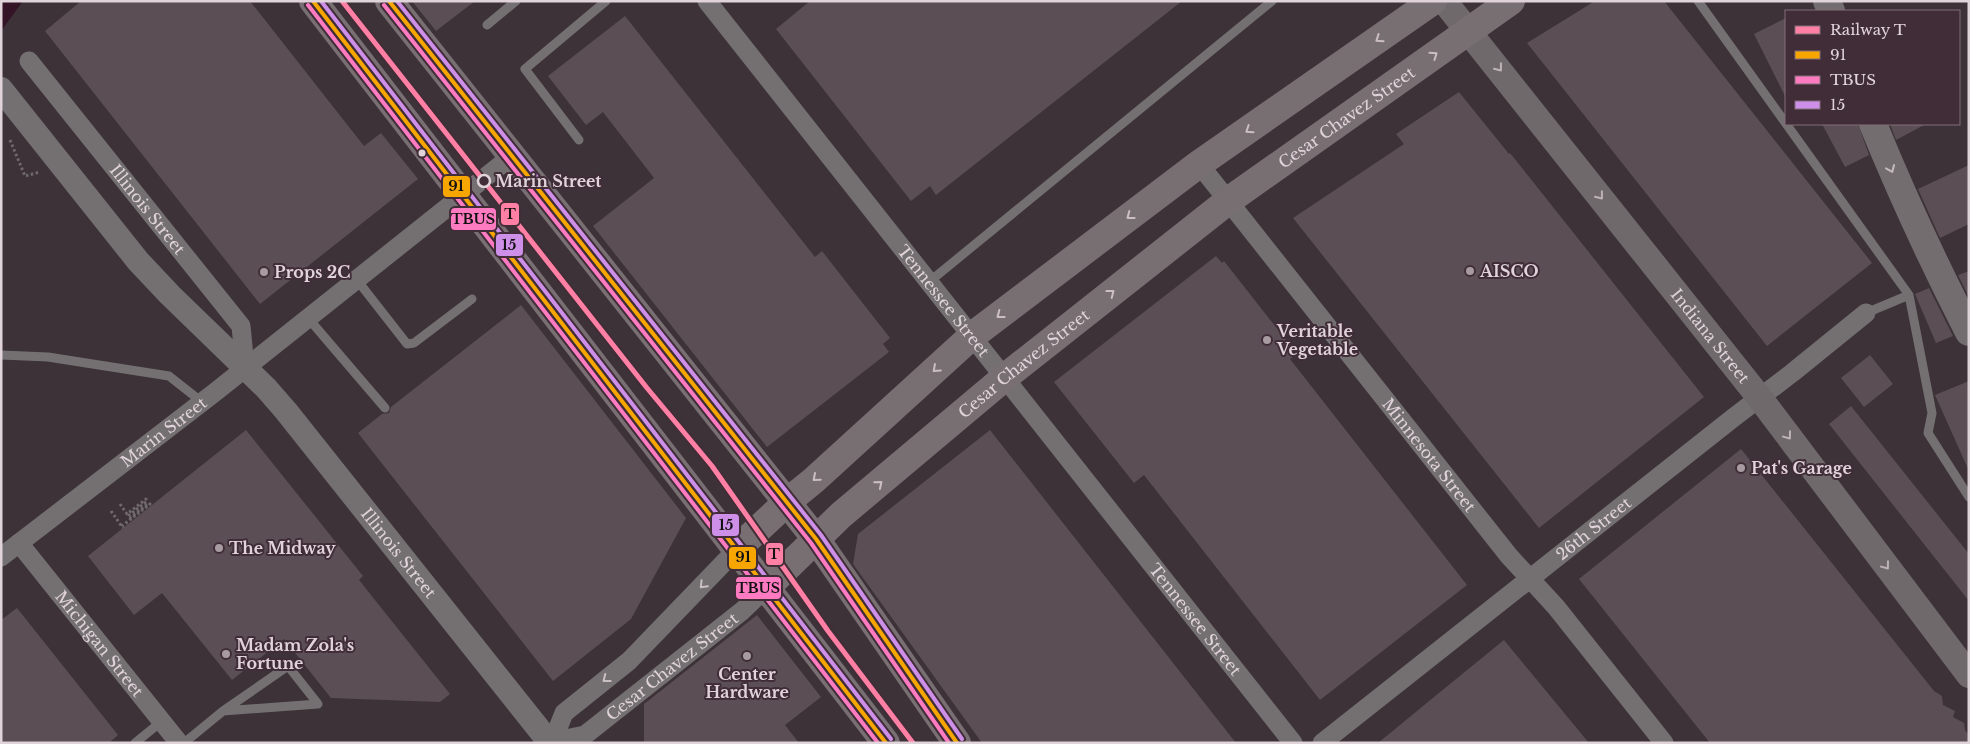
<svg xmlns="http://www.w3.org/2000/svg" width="1970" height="744" viewBox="0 0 1970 744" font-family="'Libre Baskerville',serif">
  <rect width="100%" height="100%" fill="#3c3237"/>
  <!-- water -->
  <path fill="#331325" d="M1 1H23L1 31Z"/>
  <!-- building -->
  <path fill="#5b4f55" d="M81 1H250L364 146 381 133 418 179 260 304 45 31Z
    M412 1H475L436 31Z
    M810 1H1182L936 195 930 186 911 201 776 29Z
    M1595 1H1664L1872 263 1767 346 1527 43Z
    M625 16 815 257 822 251 890 338 883 344 889 352 767 447 593 226 654 178 603 112 586 125 548 76Z
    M1786 18V98L1754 34Z
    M1459 92 1509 154 1510 153 1704 397 1539 528 1293 218 1404 144 1396 134Z
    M1822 124H1858L1869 155 1845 167Z
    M1890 124H1926L1896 140Z
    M1969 165V224L1940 238 1918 189Z
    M1216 256 1222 263 1224 261 1297 354 1290 359 1467 585 1320 700 1144 475 1134 483 1054 382Z
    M1969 271V297L1958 275Z
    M1929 288 1953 336 1936 343 1915 294Z
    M521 305 686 518 631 619 553 681 358 433 382 414 389 413 391 407Z
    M1870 355 1893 384 1864 407 1841 378Z
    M1969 381V471L1935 395Z
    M1851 406 1969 554V601L1829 424Z
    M246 430 363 576 359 580 450 694 440 702 331 698 284 639 232 680 162 593 134 615 88 556Z
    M990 430 1236 743H982L853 564 858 534Z
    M1741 449 1934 691 1942 696 1943 705 1955 711 1953 717 1964 723 1965 730 1969 735V743H1710L1579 579Z
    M17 608 118 735 109 743H1V620Z
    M757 615 821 697 785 725 799 743H644V704Z
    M1504 640 1589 743H1378L1434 697Z"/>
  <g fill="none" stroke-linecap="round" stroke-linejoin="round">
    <!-- path -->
    <path stroke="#6f696d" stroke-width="3" stroke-dasharray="2.5 2.5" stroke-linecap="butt" d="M10 140 25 176 40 172
      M120 504 127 514 146 499 147 501 128 516 130 518 149 503 150 504 122 526
      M111 511 123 528"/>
    <!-- service -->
    <path stroke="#747072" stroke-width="9" d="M1698 1 1909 295 1866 313
      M487 25 516 1
      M579 140 525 69 606 1
      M357 280 407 344 414 343 472 299
      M929 282 1272 1
      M1909 295 1932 413 1928 433 1969 497
      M308 318 385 408
      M1 355 48 357 169 376 202 402
      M135 743 162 721
      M184 743 223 711 288 666 318 704 223 711"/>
    <!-- minor -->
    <g stroke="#747072" stroke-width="19">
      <path id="s1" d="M707 1 1293 743"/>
      <path id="s2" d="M29 61 241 326 245 367"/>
      <path id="s3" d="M1199 164 1509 556 1556 607 1664 743"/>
      <path id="s4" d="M19 543 179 743"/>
      <path id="s5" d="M1 557 214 393 512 156"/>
      <path d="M552 743 564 713 629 661 737 549"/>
      <path id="s6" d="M555 743 560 740 585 735 742 611 766 588"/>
      <path id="s7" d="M1322 743 1733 418 1792 373 1866 313"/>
    </g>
    <!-- tertiary -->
    <path stroke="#747072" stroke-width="24" id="s8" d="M1 89 138 261 170 295 266 388 286 411 550 743"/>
    <!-- secondary -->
    <path stroke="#6f696c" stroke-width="26" id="s9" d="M1444 1 1759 397 1969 675"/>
    <!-- primary -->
    <g stroke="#786f73" stroke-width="28">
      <path d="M313 1 886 743"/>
      <path d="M389 1 816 539 957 743"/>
      <path d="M737 549 787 502 814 480 972 336 1199 164 1433 1"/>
      <path id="s10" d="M766 588 841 515 1004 378 1228 201 1511 1"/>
    </g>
    <!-- motorway -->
    <path stroke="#736d70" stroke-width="28" d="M1827 1 1831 11
      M1873 124C1902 195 1934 264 1969 332"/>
    <!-- bus-1 casing -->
    <g stroke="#412d37" stroke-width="8">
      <path id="bus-1" d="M313 1 886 743
        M389 1 816 539 957 743"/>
    </g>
    <!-- bus-2 casing -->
    <g stroke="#412d37" stroke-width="8">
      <path id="bus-2" d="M308 5 878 743
        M384 5 811 543 949 743"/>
    </g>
    <!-- bus-3 casing -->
    <g stroke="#412d37" stroke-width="8">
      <path id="bus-3" d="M321 1 891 739
        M397 1 821 535 962 739"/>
    </g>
    <!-- bus-1 -->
    <use href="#bus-1" stroke="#f7a600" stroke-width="4"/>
    <!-- bus-2 -->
    <use href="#bus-2" stroke="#fe7ac1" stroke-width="4"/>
    <!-- bus-3 -->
    <use href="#bus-3" stroke="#ce8fe9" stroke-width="4"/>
    <!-- rail-1 casing -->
    <g stroke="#412d37" stroke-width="9">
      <path id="rail-1" d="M342 1 647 388 712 466 828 631 913 743"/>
    </g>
    <!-- rail-1 -->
    <use href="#rail-1" stroke="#ff80a4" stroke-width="5"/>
  </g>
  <!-- one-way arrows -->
  <defs><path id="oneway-chevron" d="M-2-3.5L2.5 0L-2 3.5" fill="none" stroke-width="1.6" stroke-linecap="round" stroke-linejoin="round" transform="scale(1.25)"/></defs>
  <g stroke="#cbbfc5">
    <use href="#oneway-chevron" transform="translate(1379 39) rotate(145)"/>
    <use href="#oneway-chevron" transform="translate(1434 55) rotate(-35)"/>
    <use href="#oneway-chevron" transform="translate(1249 130) rotate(146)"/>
    <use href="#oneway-chevron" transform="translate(1130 216) rotate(143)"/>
    <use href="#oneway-chevron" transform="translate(1111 293) rotate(-38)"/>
    <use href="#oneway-chevron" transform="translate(1000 315) rotate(143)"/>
    <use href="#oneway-chevron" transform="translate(936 369) rotate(138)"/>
    <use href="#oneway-chevron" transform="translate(816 478) rotate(139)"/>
    <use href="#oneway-chevron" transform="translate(879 484) rotate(-40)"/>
  </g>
  <g stroke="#beb3b8">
    <use href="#oneway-chevron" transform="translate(1499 68) rotate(52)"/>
    <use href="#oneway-chevron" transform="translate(1600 196) rotate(52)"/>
    <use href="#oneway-chevron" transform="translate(1788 436) rotate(53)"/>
    <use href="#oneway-chevron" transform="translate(1886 566) rotate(53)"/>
  </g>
  <use stroke="#c5babf" href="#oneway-chevron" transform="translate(1891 169) rotate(67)"/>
  <g stroke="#cabfc4">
    <use href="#oneway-chevron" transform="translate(703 585) rotate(134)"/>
    <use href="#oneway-chevron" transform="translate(606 679) rotate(142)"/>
  </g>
  <!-- markers -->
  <circle fill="#e0d3d9" stroke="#412d37" stroke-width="2" cx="422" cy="153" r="4.5"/>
  <circle fill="#412d37" stroke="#e0d3d9" stroke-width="2.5" cx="484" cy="181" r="6"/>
  <g fill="#a79ba0" stroke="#412d37" stroke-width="2">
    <circle cx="1470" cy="271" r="5"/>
    <circle cx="264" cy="272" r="5"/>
    <circle cx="1267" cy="340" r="5"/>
    <circle cx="1741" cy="468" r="5"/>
    <circle cx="219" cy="548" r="5"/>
    <circle cx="226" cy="654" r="5"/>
    <circle cx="747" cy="656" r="5"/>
  </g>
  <g text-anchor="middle" stroke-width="4" stroke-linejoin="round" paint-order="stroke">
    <!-- street labels -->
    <g font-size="16" fill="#e0d3d9" stroke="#412d37">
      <text dy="6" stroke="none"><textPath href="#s10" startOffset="748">Cesar Chavez Street</textPath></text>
      <text dy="6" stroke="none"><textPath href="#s2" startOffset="190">Illinois Street</textPath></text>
      <text dy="6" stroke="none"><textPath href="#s1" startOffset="382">Tennessee Street</textPath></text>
      <text dy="6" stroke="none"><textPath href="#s9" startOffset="428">Indiana Street</textPath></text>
      <text dy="6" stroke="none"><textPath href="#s10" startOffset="342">Cesar Chavez Street</textPath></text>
      <text dy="6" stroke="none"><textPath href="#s5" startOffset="205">Marin Street</textPath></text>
      <text dy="6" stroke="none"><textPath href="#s3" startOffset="371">Minnesota Street</textPath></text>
      <text dy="6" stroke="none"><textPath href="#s7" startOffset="346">26th Street</textPath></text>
      <text dy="6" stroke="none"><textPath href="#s8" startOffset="612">Illinois Street</textPath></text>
      <text dy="6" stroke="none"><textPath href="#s1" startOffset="788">Tennessee Street</textPath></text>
      <text dy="6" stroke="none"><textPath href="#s4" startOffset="129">Michigan Street</textPath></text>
      <text dy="6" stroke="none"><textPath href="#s6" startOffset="142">Cesar Chavez Street</textPath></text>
    </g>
    <!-- stop labels -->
    <g font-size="16" font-weight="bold" fill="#e0d3d9" stroke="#412d37" text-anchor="start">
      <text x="495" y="187">Marin Street</text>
    </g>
    <!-- poi labels -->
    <g font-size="16" font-weight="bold" fill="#e0d3d9" stroke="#412d37" text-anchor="start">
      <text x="1480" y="277">AISCO</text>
      <text x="274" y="278">Props 2C</text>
      <text x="1277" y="337">Veritable<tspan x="1277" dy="18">Vegetable</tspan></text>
      <text x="1751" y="474">Pat's Garage</text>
      <text x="229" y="554">The Midway</text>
      <text x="236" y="651">Madam Zola's<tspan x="236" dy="18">Fortune</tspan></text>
      <text x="747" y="680" text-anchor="middle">Center<tspan x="747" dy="18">Hardware</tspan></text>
    </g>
  </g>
  <g stroke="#412d37" stroke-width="2">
    <rect x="442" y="175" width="29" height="23" rx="5" fill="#f7a600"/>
    <rect x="500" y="202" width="20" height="24" rx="5" fill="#ff80a4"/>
    <rect x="450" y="207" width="47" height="24" rx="5" fill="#fe7ac1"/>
    <rect x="495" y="233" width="29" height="24" rx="5" fill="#ce8fe9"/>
    <rect x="711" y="513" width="29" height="24" rx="5" fill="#ce8fe9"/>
    <rect x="765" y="542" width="19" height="24" rx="5" fill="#ff80a4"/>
    <rect x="728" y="546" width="29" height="24" rx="5" fill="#f7a600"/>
    <rect x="735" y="576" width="47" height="24" rx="5" fill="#fe7ac1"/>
  </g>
  <g font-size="14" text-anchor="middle" font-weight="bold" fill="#111">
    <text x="456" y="191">91</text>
    <text x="510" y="219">T</text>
    <text x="473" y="224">TBUS</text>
    <text x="509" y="250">15</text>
    <text x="726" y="530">15</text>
    <text x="774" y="559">T</text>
    <text x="743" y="562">91</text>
    <text x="758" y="593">TBUS</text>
  </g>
  <!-- border -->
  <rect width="1970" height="744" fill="none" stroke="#e0d3d9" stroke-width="5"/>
  <!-- legend -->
  <rect x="1785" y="10" width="175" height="115" fill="#412d37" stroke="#816f78"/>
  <rect x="1795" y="26" width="25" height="8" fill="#ff80a4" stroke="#816f78"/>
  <text x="1830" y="35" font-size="15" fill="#e0d3d9">Railway T</text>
  <rect x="1795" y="51" width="25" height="8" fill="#f7a600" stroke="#816f78"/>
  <text x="1830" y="60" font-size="15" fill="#e0d3d9">91</text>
  <rect x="1795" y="76" width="25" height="8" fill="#fe7ac1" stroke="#816f78"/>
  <text x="1830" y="85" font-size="15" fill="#e0d3d9">TBUS</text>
  <rect x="1795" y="101" width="25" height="8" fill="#ce8fe9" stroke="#816f78"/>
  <text x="1830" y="110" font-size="15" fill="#e0d3d9">15</text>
</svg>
